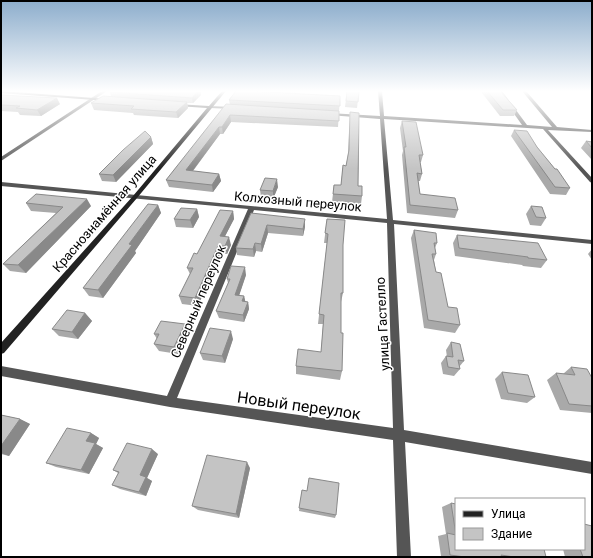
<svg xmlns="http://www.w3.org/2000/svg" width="593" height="558" viewBox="0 0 593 558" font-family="Roboto,sans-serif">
  <rect width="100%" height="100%" fill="#fff"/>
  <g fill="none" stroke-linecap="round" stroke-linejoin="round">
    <!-- minor -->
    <path fill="#555" fill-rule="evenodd" d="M102 91H107L1 161V157Z
      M378 91H382L384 116 522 125 498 91H502L527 125 552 127 522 91H526L557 127 592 130V132L548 130 592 178V183L590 182 543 129 384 119 393 220 592 240V244L394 224 404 430 592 462V474L405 442 411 557H397L393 440 170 407 1 376V366L167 396 248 209 1 186V182L387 219 380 119 329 115 327 114 329 113 380 116ZM254 210 387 223 393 428 177 398Z
      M209 106 234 107 236 108 234 109 210 108H209Z"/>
    <!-- secondary -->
    <path fill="#222" fill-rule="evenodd" d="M1 91 108 99 110 100 108 101 1 93Z
      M222 91H226L137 198 4 353 1 354V343L133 196 207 108 177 106 175 105 176 104 209 106Z"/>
  </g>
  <!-- wall -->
  <path fill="#a9a9a9" d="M111 91H201V95L193 103H187L188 108 178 118 134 115 133 113 94 110 91 103 111 96 110 92Z
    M347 91H359L357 108 345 107Z
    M483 91H500L517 110 514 116H500L482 93Z
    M254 92 340 96 338 127 231 122 223 134H220L193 171 219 174 221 181 213 192 169 187 166 180 230 105 229 100Z
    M1 95 60 104 41 116 20 115 18 112 1 111Z
    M350 112 358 186 362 196 361 204 332 202 334 185H341L343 165 346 166 348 154Z
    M402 121 423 155 421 162H420L422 174 420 181H418L420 194 458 210 455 218 407 213 402 155 403 151 400 128Z
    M514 130 537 147 570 188 566 195 550 194 511 136Z
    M151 137 153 144 116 182 102 181 99 174Z
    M586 141 592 142V160L581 148Z
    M278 187 273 199 261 197 260 190Z
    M26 203 91 206 26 273 10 271 3 264 56 213 31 211Z
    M158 205 161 213 135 251 136 253 103 298 89 296 83 288Z
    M531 206 546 218 541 226 530 225 526 214Z
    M197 209 199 217 193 228 176 227 174 219Z
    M233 211 234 219 225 236 231 245 227 254H220L198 306 182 304 179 296 190 274 187 268 197 254Z
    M251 213 305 227 303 236 268 233 262 252 256 251 254 257 237 255 236 248Z
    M327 219 343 245V293L341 302V333L342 371 340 380 296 374V366L321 352 323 324H318L327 243H324Z
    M414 230 437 243 435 248 436 254 434 260 436 272 448 307 460 325 455 333 424 328 411 238Z
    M457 235 547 260 541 268 523 266 522 265 455 256 453 243Z
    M592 249V260L588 254Z
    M246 275 239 295 244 296 245 301 248 302 249 309 244 322 219 318 216 311 228 283 227 279Z
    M85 313 92 321 78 339 59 336 52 329Z
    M188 331 178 354 159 351 154 344 157 339 154 334Z
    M233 339 225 363 203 360 200 353Z
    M451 342 464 361 459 367 460 369 454 376 443 374 441 363 446 356 447 357 446 350Z
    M571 367 592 378V413L560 410 547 380 556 373 563 374Z
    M502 372 535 397 527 403 501 399 495 379Z
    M1 415 20 419 30 424 9 456 1 454Z
    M91 433 99 438 96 444 103 448 89 474 56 467 46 463Z
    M158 454 147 478 152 481 146 496 120 489 112 485 118 473 113 470Z
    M250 468 239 518 198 510 192 506Z
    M302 490 307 491 336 515 335 518 299 511Z
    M451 503 546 557H448L441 556 438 536 446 534 442 507Z
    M563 549H584L592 557H565Z"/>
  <!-- shaded-wall -->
  <path fill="#898989" d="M198 91H201V95L193 103 192 98Z
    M57 98 60 104 41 116 37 110Z
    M187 102 188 108 178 118 176 112Z
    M230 115 231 122 223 134 222 127Z
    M219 127 220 134 188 177 186 170Z
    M151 137 153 144 116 182 113 175Z
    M219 174 221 181 213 192 212 185Z
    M277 179 278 187 273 199V191Z
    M87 199 91 206 26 273 18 265Z
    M158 205 161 213 135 251 136 253 103 298 98 290 129 244Z
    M197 209 199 217 193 228 190 220Z
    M233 211 234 219 221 244 220 236Z
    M305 219V227L303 236V229Z
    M267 225 268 233 262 252 261 244Z
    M229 237 231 245 227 254 225 246Z
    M255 243 256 251 254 257 253 249Z
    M218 246 220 254 198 306 195 298Z
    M245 267 246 275 237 302 235 295Z
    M244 296 246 304 242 301Z
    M248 302 249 309 244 322 243 315Z
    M85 313 92 321 78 339 72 332Z
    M185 324 188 331 178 354 174 347Z
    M231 331 233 339 225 363 222 356Z
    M20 419 30 424 9 456 1 453V446Z
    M91 433 99 438 96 444 103 448 89 474 81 470 86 441Z
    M152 449 158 454 147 478 152 481 146 496 139 492 140 475Z
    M247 462 250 468 239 518 236 514Z"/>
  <!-- building -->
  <path fill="#c4c4c4" stroke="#898989" d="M111 91H198L192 98 110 92Z
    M236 91H250L340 96V106L229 100Z
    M347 91H359L358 102 346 101Z
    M487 91H500L517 110H503Z
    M1 95 57 98 37 110 16 108 20 106 1 105Z
    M103 96 187 102 176 112 131 109 134 106 91 103Z
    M226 104 339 111V121L230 115 222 127H219L186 170 219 174 212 185 166 180Z
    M350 112 359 113 358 186H362V196L333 194 334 185H341L343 165 346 166 349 150Z
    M402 121 416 122 423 155H419L422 174 417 173 420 194 455 198 458 210 410 205 404 147H406Z
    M514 130 527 131 537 147 555 169H557L570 188 555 187Z
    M145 131 151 137 113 175 99 174 123 150Z
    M586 141 592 142V148Z
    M265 178 277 179 273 191 260 190Z
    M36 194 87 199 18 265 3 264 63 207 26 203Z
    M148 204 158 205 129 244 132 245 98 290 83 288Z
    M531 206 542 207 546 218 536 217Z
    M181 208 197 209 190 220 174 219Z
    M220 210 233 211 220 236 229 237 225 246H218L195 298 179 296 193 268H187L194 253 197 254Z
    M251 213 305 219 303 229 267 225 261 244 255 243 253 249 236 248Z
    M327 219 345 220 343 245V293H341V333H343L342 371 296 366 298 349 321 352 324 315 319 314 328 234 325 233Z
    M414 230 436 233 437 243H434L436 254H432L436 272 441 273 448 307 457 308 460 325 428 320Z
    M457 235 538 243 547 260 528 258V257L459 248Z
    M231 266 245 267 235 295 244 296 242 301 248 302 243 315 216 311 230 279H227Z
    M67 310 85 313 72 332 52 329Z
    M161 321 185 324 174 347 154 344 159 334H154Z
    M210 328 231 331 222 356 200 353Z
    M451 342 460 344 464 361 458 360 460 369 448 367 446 356 453 357Z
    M571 367 587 369 592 378V406L569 404 556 373 575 375Z
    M502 372 528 375 535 397 508 393Z
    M1 415 20 419 1 446Z
    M67 428 91 433 86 441 95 443 81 470 46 463Z
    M127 443 152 449 140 475 146 477 139 492 112 485 119 472 113 470Z
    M207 455 247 462 236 514 192 506Z
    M309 478 339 483 336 515 299 508 302 490 307 491Z
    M451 503 456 504V549H544L546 557H514L501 555 502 557H465L450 555 447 533 456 535Z
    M584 524 592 526V557H583L580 549H584Z"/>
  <!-- sky -->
  <linearGradient id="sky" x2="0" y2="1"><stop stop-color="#8cadcc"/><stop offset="0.54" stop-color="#fff"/><stop offset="1" stop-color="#fff" stop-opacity="0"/></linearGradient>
  <rect width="593" height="169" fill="url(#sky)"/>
  <g text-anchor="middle" stroke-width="3" stroke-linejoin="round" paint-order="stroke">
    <!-- street labels -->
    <g font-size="13" fill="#000" stroke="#fff">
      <text transform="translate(298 201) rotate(5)" y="5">Колхозный переулок</text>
      <text transform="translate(104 213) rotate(-49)" y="5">Краснознамённая улица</text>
      <text transform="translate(198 301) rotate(-67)" y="5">Северный переулок</text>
      <text transform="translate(382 324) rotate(-93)" y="5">улица Гастелло</text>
    </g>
    <!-- near-street labels -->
    <g font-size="16" fill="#000" stroke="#fff">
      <text transform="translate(299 405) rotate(8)" y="6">Новый переулок</text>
    </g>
  </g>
  <!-- border -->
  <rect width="593" height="558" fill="none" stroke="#000000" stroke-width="4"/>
  <!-- legend -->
  <rect x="455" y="498" width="130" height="52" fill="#ffffff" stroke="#999999"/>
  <rect x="463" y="511" width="20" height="6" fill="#222222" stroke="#999999"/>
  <text x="491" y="518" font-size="12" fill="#000000">Улица</text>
  <rect x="463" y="528" width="20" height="12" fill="#c4c4c4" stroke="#999999"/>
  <text x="491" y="538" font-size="12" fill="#000000">Здание</text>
</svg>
